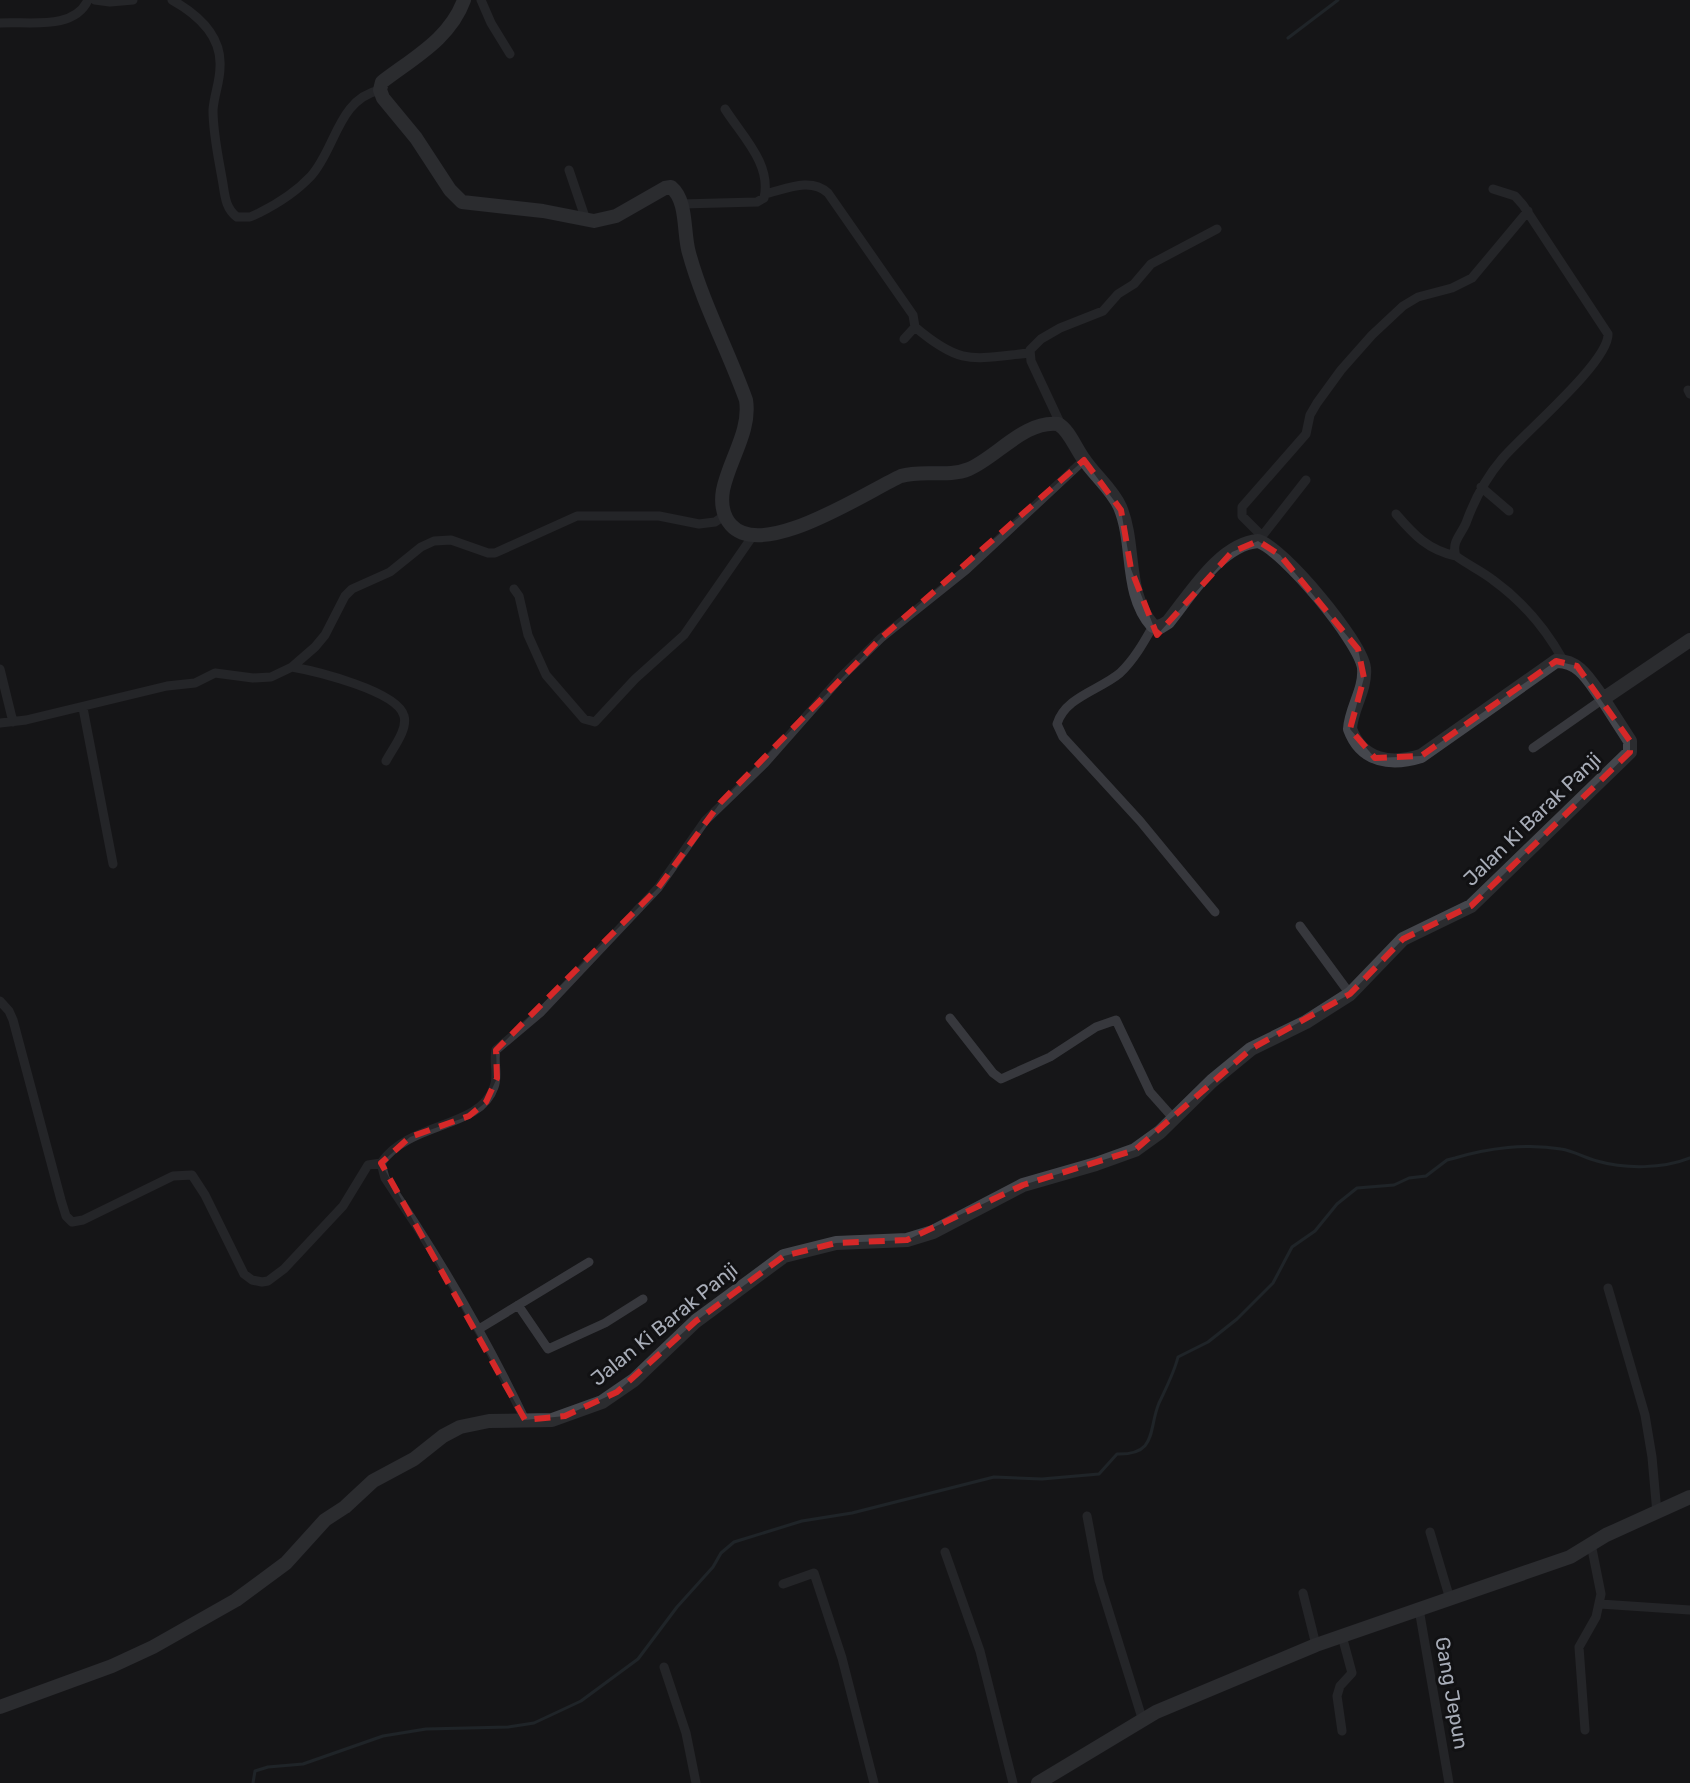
<svg xmlns="http://www.w3.org/2000/svg" width="1690" height="1783" viewBox="0 0 1690 1783" font-family="Rubik,sans-serif">
  <rect width="100%" height="100%" fill="#161618"/>
  <g fill="none" stroke-linecap="round" stroke-linejoin="round">
    <!-- stream -->
    <path stroke="#2c353c" stroke-width="3" d="M1288 38 1338 0
      M253 1783 255 1771 268 1767 303 1764 383 1736 426 1729 508 1727 534 1723 581 1701 638 1659 677 1607 713 1567 721 1553 734 1542 802 1521 852 1513 994 1477 1042 1479 1099 1474 1117 1454C1158 1455 1148 1429 1159 1403 1166 1388 1174 1373 1178 1357L1208 1342 1237 1319 1273 1283 1292 1247 1315 1231 1337 1204 1357 1188 1394 1185 1409 1178 1426 1176 1447 1160 1455 1158C1488 1148 1528 1143 1561 1149 1574 1151 1585 1158 1597 1161 1625 1169 1663 1169 1690 1158"/>
    <!-- street -->
    <path stroke="#37383d" stroke-width="9" d="M95 0 110 2 133 0
      M172 0C197 14 222 36 220 67 220 82 214 95 213 110 213 135 219 160 223 184 225 197 226 209 237 217H250L259 213C277 204 297 191 311 176 336 148 338 99 380 90
      M481 0 491 23 510 54
      M0 23C28 21 74 31 88 0
      M569 170 586 220
      M1493 189 1515 196 1523 205 1608 334C1609 362 1523 434 1502 459 1485 479 1475 498 1466 523 1461 535 1451 542 1456 556 1468 565 1482 571 1493 580 1522 601 1546 629 1563 660
      M765 194C786 189 811 177 828 193L913 315 915 327 904 339
      M681 204 757 202 764 198C772 164 742 136 725 109
      M915 327C961 366 972 359 1029 353
      M1688 390 1690 394
      M1061 425 1031 361 1030 350 1041 339 1060 328 1103 311 1118 294 1134 284 1151 264 1217 229
      M1481 487 1509 511
      M1396 514C1414 535 1428 550 1456 556
      M1261 535 1242 516V507L1306 434 1310 415 1317 403 1341 370 1372 335 1403 306 1418 297 1452 288 1472 278 1528 211
      M1259 540 1306 480
      M514 589 519 596 528 635 546 675 584 719 595 722 635 679 684 635 752 537
      M1153 626C1144 642 1134 660 1120 673 1100 690 1065 697 1057 724L1063 737 1140 821 1215 912
      M292 667C315 671 398 691 404 716 408 730 392 749 386 761
      M0 669 13 722
      M83 708 113 864
      M0 723 26 720 167 686 195 683 215 673 253 678 271 677 292 667 315 647 325 635 345 596 352 589 390 572 421 547 434 541 451 540 488 553H495L577 516H659L699 524 715 522 724 516
      M1533 748 1603 699
      M1300 926 1350 994
      M0 1001 9 1011 13 1020 61 1200 66 1216 72 1222 83 1220 173 1176 192 1175 205 1195 244 1274 252 1280 262 1282 268 1281 284 1269 343 1206 368 1165 381 1163
      M950 1018 993 1073 1001 1079 1050 1057 1096 1027 1116 1020 1150 1092 1174 1119
      M1608 1288 1645 1415 1652 1457 1657 1513
      M518 1305 548 1349 605 1323 643 1299
      M479 1329 589 1262
      M525 1420C485 1336 438 1256 385 1178L381 1163C410 1121 480 1129 494 1087 499 1075 493 1062 496 1050L541 1012 658 888 705 821 765 763 840 678 881 638 966 570 1084 460
      M1087 1516 1099 1580 1142 1718
      M1430 1532 1450 1599
      M945 1552 980 1651 1013 1783
      M783 1584 814 1573 842 1658 874 1783
      M1303 1593 1316 1645
      M1600 1604 1690 1610
      M1419 1609 1449 1783
      M664 1667 686 1733 696 1783
      M1585 1730 1579 1647 1596 1617 1601 1594 1591 1544
      M1342 1731 1337 1696 1340 1686 1352 1673 1342 1636"/>
    <!-- secondary -->
    <path stroke="#45474d" stroke-width="14" d="M464 0C450 39 413 58 382 82L380 90 383 98 416 138 450 190 462 202 543 211 594 221 616 216 665 188 671 187C688 201 683 233 689 253 703 304 728 350 746 400 751 431 729 460 723 490 721 502 722 515 731 525 763 561 866 492 901 476 924 469 947 478 969 469 997 457 1025 420 1058 424 1069 430 1075 447 1083 458 1094 475 1112 489 1120 507 1136 545 1124 593 1153 626L1160 627 1168 622C1190 595 1220 544 1258 541 1283 548 1361 642 1364 668 1366 690 1351 708 1350 729 1362 762 1392 765 1421 756L1556 661C1580 660 1590 682 1603 699
      M0 1707 112 1666 153 1647 236 1600 286 1563 325 1520 345 1507 373 1481 414 1459 443 1436 460 1427 489 1421 552 1420 602 1402 634 1380 696 1321 784 1256 836 1243 907 1240 933 1232 1023 1185 1096 1164 1135 1150 1160 1132 1212 1081 1251 1049 1306 1022 1350 994 1403 939 1471 906 1630 752V741L1603 699 1690 640
      M1038 1783 1156 1712 1316 1645 1570 1557 1606 1535 1690 1497"/>
  </g>
  <!-- marked area -->
  <path d="M0 0H1690V1783H0ZM1084 460 1121 510 1131 569 1157 635 1232 552 1258 541 1280 555 1358 649 1364 678 1350 729 1375 758 1421 756 1556 661 1577 666 1630 741V752L1471 906 1403 939 1350 994 1251 1049 1135 1150 1023 1185 907 1240 836 1243 784 1256 696 1321 617 1392 565 1416 525 1420 381 1163 410 1137 469 1116 486 1102 497 1078 496 1050 658 888 720 803 881 638Z" fill="#161618" fill-opacity=".55" fill-rule="evenodd"/>
  <path fill="none" stroke="#d62828" stroke-width="6" stroke-dasharray="16 10" stroke-linejoin="round" d="M1084 460 1121 510 1131 569 1157 635 1232 552 1258 541 1280 555 1358 649 1364 678 1350 729 1375 758 1421 756 1556 661 1577 666 1630 741V752L1471 906 1403 939 1350 994 1251 1049 1135 1150 1023 1185 907 1240 836 1243 784 1256 696 1321 617 1392 565 1416 525 1420 381 1163 410 1137 469 1116 486 1102 497 1078 496 1050 658 888 720 803 881 638Z"/>
  <g text-anchor="middle" stroke-width="6" stroke-linejoin="round" paint-order="stroke">
    <!-- street labels -->
    <g font-size="20" fill="#a8adb8" stroke="#111113">
      <text transform="translate(1532 819) rotate(-44)" y="7">Jalan Ki Barak Panji</text>
      <text transform="translate(664 1324) rotate(-39)" y="7">Jalan Ki Barak Panji</text>
      <text transform="translate(1452 1693) rotate(80)" y="7">Gang Jepun</text>
    </g>
  </g>
</svg>
